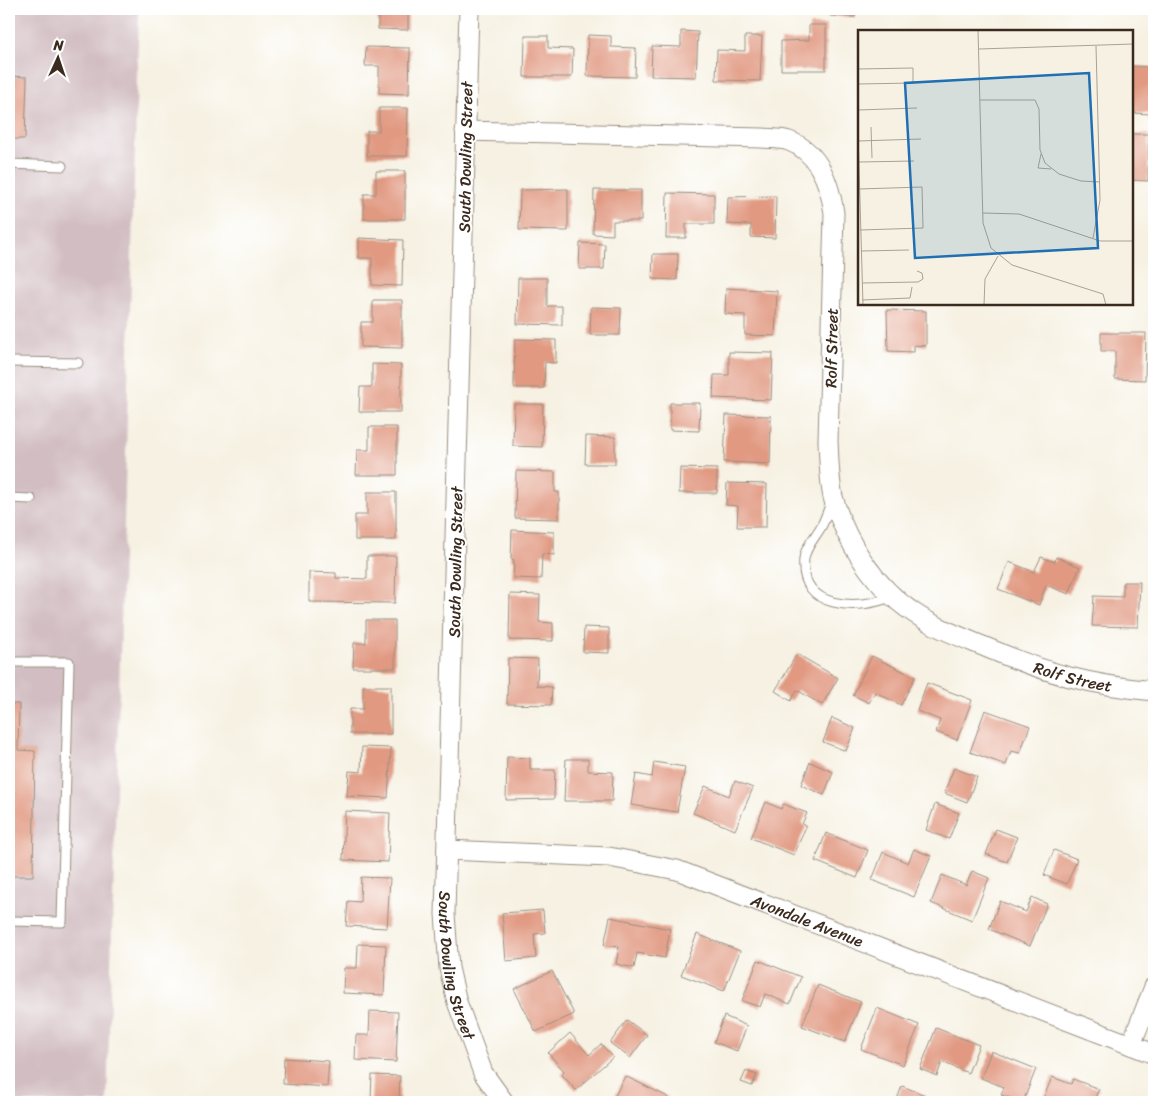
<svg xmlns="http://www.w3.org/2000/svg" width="1163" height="1111" viewBox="0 0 1163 1111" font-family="Sriracha,sans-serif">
  <rect width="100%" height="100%" fill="#fff"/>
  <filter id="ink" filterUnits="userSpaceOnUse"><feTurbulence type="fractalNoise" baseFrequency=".02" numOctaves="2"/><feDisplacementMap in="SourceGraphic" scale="10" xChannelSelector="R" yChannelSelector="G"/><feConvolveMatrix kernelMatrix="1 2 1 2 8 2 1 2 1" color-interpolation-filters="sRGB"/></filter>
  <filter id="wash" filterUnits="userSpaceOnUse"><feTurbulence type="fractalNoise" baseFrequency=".0096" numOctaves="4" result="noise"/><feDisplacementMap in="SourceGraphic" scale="20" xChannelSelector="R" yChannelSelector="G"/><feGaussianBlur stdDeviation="1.12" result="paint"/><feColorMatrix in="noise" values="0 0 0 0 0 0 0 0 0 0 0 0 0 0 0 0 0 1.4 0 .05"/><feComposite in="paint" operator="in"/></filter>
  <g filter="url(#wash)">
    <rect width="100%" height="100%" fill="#f6f1e2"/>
    <!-- industrial -->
    <path fill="#d2bec2" d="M9 9H139L107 1102H9Z"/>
    <g id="blocks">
      <!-- building -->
      <path fill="#e19981" d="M378 9H408V30L378 29Z
        M745 9H770V13L745 12Z
        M830 9H855V17L830 16Z
        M809 25H826V70H781V41L809 40Z
        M681 31 698 32 696 77 651 76 652 46 681 47Z
        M588 35 611 36V47L636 48 635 77 587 76Z
        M525 36H548V48L573 49 572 77H524Z
        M745 36H762L760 81 716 80 717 50 745 51Z
        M366 47 410 48 409 94 379 93V66H365Z
        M1132 66 1153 67 1151 114 1132 113Z
        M9 76 27 77 25 139H9Z
        M379 108H408L407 156H367V131H379Z
        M1132 134H1149L1148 181 1132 180Z
        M376 171H405V219H364V194H376Z
        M568 189V231L519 230 520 190Z
        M594 190H641V221H613V235L593 234Z
        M667 193 714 194V224H686V238H666Z
        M776 196 775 238 751 237V225L727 224 728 197Z
        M359 238 403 240 402 286 372 285V258H359Z
        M580 243 605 244 604 269H579Z
        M653 254H678L677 280 652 279Z
        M518 278H547V306H562V325L517 324Z
        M726 288 777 291 775 336 745 335V315L725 314Z
        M373 300H402V348L361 347V322H373Z
        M591 307 621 308 620 335H590Z
        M887 310 926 311V346L914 345V352L888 351Z
        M1101 333H1146L1145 380 1115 379V351H1101Z
        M515 339 556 340V363L545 362 544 388H514Z
        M729 352 773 353 771 400 713 398 714 375H729Z
        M372 364 401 365V412H359L360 387H372Z
        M670 403H700L699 431 670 430Z
        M514 404H543L542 447 513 446Z
        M726 415 771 416 770 464 724 462Z
        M369 427H397V475H356L357 450H369Z
        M586 436 615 437V464H585Z
        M680 468 717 469V493H679Z
        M516 471 555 472V492H559V519L515 518Z
        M727 483 767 484 766 527H737L738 506 726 505Z
        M367 492H396V540H355V515H367Z
        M512 530 554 532V555L542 554 541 579 513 578 514 560 511 559Z
        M367 556H396L395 603 309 602V572L336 573V578L367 579Z
        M1041 557 1055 562 1056 557 1080 567 1069 594 1046 585 1039 605 998 589 1009 562 1034 572Z
        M1123 582H1140L1138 627 1092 626 1094 596 1123 597Z
        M510 594 540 595 539 622 553 623V641L509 640Z
        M366 620H395V668H353L354 643H366Z
        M584 627 609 628V653L583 652Z
        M797 654 838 678 822 705 797 690 791 701 775 691Z
        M872 656 915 677 901 705 875 692 869 703 853 695Z
        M508 658 538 659 537 686 552 687 551 705 507 704Z
        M927 683 972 700 957 740 936 732 940 720 917 711Z
        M363 686H391V734H350V709H363Z
        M9 704H19L18 750 35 751 33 876H9Z
        M985 710 1030 726 1020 753 1011 751 1006 765 970 752Z
        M832 718 855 728 846 751 823 742Z
        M362 747 391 748 388 798 347 796 349 771 361 772Z
        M507 757 530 758V770H555L554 799 506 800Z
        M566 759H588V771L613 772 612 801H564Z
        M654 762 685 767 677 812 631 805 636 774 652 777Z
        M810 762 833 772 824 795 801 785Z
        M954 768 977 777 967 802 944 793Z
        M735 781 753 788 735 830 693 813 705 786 729 796Z
        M766 802 781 809 783 804 807 813 802 824 806 826 794 855 751 838Z
        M935 804 959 813 949 839 926 830Z
        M345 811 390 813 388 862 343 860Z
        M996 829 1017 837 1007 862 986 854Z
        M826 833 868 850 857 878 815 861Z
        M914 849 931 856 914 897 872 880 883 852 908 863Z
        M1054 850 1077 859 1067 884 1044 875Z
        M972 871 989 878 972 920 931 903 942 875 966 885Z
        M361 877 390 878 387 928 346 926 348 901 360 902Z
        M1032 897 1047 904 1030 946 989 929 1000 901 1026 912Z
        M543 910 545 933 534 934 536 958 506 961 502 913Z
        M610 917 670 929 665 958 637 953 634 968 616 964 619 947 604 945Z
        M697 934 740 951 724 991 681 975Z
        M358 944 386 945 384 995 343 993 344 968H357Z
        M758 960 801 977 790 1004 765 994 760 1007 742 1001Z
        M552 971 574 1014 536 1032 514 989Z
        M818 985 861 1002 845 1042 802 1026Z
        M877 1008 919 1025 903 1065 861 1049Z
        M370 1011 398 1012 396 1062 355 1060 356 1035H369Z
        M724 1016 747 1026 737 1051 714 1042Z
        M627 1020 647 1035 630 1058 610 1043Z
        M936 1028 979 1045 968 1073 942 1062 937 1076 920 1069Z
        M570 1033 589 1055 601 1044 613 1057 576 1090 561 1074 564 1071 548 1053Z
        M991 1051 1036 1069 1023 1102 1001 1095 1004 1087 981 1078Z
        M284 1058 329 1061 327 1087 283 1084Z
        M746 1071 757 1075 752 1086 741 1082Z
        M372 1075 400 1076 399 1102H358V1099L371 1100Z
        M625 1076 668 1097 665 1102H612Z
        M1052 1077 1071 1084 1073 1079 1099 1089 1093 1102H1042Z
        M902 1086 925 1095 922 1102H896Z"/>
    </g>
  </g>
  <g filter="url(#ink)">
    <use href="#blocks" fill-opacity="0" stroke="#988e80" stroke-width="1"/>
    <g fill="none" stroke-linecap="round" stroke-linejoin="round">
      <!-- service casing -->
      <g stroke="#988e80" stroke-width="11">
        <path id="service" d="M9 164 62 166
          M9 362 78 363
          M9 498 31 499
          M832 500C829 508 826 517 822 525 817 535 805 547 804 559 799 610 859 611 893 596
          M9 662H69L62 922 9 921"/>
      </g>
      <!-- minor casing -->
      <g stroke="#988e80" stroke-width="21">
        <g id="minor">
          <path id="s1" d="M469 9 445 914 449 968 457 1002 483 1073 504 1102"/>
          <path id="s2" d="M465 131 762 138C770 139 781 138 789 141 819 152 830 185 834 213L828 441C829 459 829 479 833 497 845 542 876 588 914 613 938 629 964 638 990 649 1049 674 1090 685 1154 691"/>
          <path id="s3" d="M447 850 609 857 677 870 1154 1054"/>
          <path d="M1131 1045 1154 987"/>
        </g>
      </g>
      <!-- service -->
      <use href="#service" stroke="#fff" stroke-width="9"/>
      <!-- minor -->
      <use href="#minor" stroke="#fff" stroke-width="19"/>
    </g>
  </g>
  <g text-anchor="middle" stroke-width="4" stroke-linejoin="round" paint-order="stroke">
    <!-- street labels -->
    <g font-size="16" fill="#3b2a1e" stroke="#fff">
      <text transform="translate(465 157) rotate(-89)" y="6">South Dowling Street</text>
      <text transform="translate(831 348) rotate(-89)" y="6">Rolf Street</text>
      <text transform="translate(455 562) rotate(-89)" y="6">South Dowling Street</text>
      <text dy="6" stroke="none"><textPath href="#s2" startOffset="1014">Rolf Street</textPath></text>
      <text dy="6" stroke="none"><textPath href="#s3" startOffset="371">Avondale Avenue</textPath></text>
      <text dy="6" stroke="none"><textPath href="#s1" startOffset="958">South Dowling Street</textPath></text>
    </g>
  </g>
  <!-- overview -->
  <g transform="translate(858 30)">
    <rect width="275" height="275" fill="#f6f1e2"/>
    <path fill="none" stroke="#aba194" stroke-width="1" d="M120 0 125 193 133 218 154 235 245 264 248 275M121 19 275 14M0 39 55 38V53L0 54M122 70H177L181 79 182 120 187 133 201 144 223 151 242 152M0 80 59 78M13 97 14 128M0 101 5 275M0 111 63 109M183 124 180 138 193 139M1 132 56 131M1 159 64 157 65 198 2 200M125 183 161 184 242 211H275M235 208 242 170 238 16M3 221 51 220M4 253 60 252 65 249 64 243 59 241M4 270 52 268 54 257M126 275 127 249 140 226"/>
    <path fill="#1f6fb2" fill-opacity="0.15" stroke="#1f6fb2" stroke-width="2.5" d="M231 43 240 218 57 228 47 53Z"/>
    <rect width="275" height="275" fill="none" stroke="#3b2a1e" stroke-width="2.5"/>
  </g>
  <!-- margin -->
  <rect width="1163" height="1111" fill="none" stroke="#fff" stroke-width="30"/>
  <!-- north arrow -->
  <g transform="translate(58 58) rotate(3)" stroke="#ffffff" stroke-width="4" paint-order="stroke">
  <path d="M0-4L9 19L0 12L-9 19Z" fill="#3b2a1e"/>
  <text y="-8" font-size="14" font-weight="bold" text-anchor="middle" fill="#3b2a1e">N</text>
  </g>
</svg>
